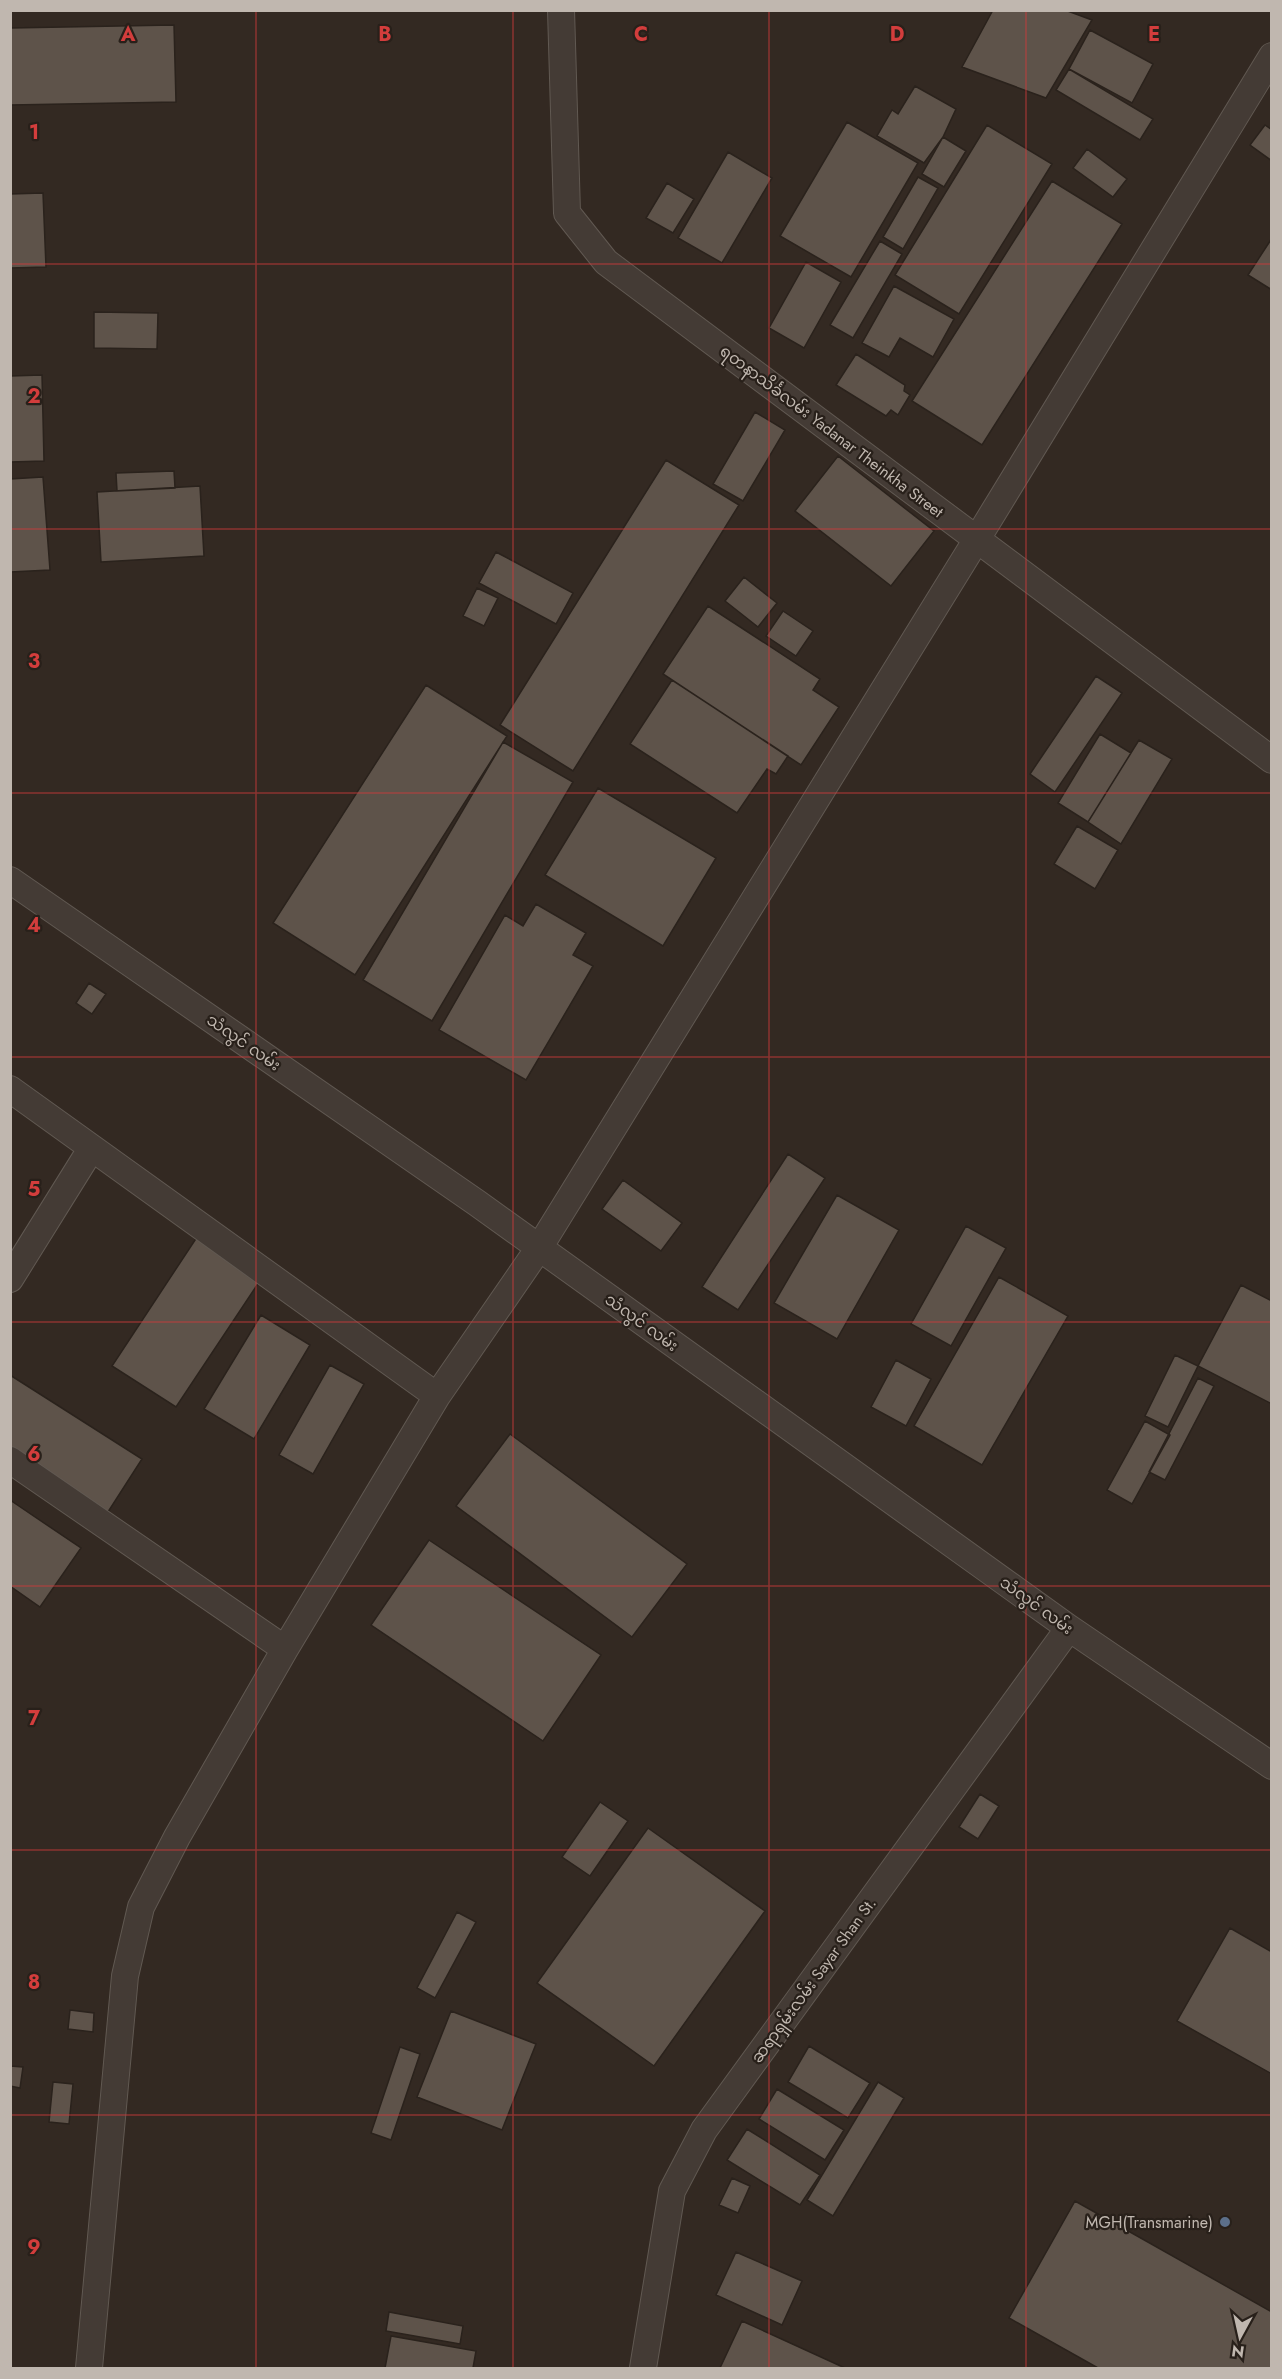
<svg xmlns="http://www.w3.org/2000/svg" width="1282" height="2379" viewBox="0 0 1282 2379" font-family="Jost,'Noto Sans Myanmar',sans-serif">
  <rect width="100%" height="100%" fill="#332922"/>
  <!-- building -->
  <path fill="#5e534a" stroke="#2a221c" stroke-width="1.5" d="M993 10H1065L1092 20 1046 98 962 67Z
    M174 25 176 102 10 105V28Z
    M1090 30 1153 64 1132 103 1069 69Z
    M1069 69 1153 119 1140 140 1056 90Z
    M915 86 956 109 943 137 924 163 877 136 892 110 898 114Z
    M847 122 918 163 851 277 780 236Z
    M987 125 1052 164 959 314 895 275Z
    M1265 125 1272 130V161L1250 145Z
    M943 137 966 151 944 187 922 174Z
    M1087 149 1127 179 1113 197 1073 168Z
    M728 152 772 178 722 263 678 238Z
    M918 177 938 188 903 249 883 237Z
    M1052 181 1122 224 982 445 912 401Z
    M667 183 694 199 673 233 646 218Z
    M43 193 46 267 10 268V194Z
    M1272 238V290L1248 275Z
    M880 241 902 254 853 338 830 325Z
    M806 262 841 282 804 348 769 328Z
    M894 286 954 319 933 357 900 338 889 357 862 343Z
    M94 312 158 313 157 349 94 348Z
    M856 354 905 385 904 391 910 395 898 415 891 410 886 416 836 385Z
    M42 375 44 461 10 462V376Z
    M755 412 785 430 743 501 713 484Z
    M838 456 934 531 891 586 795 511Z
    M666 460 739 505 573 771 500 725Z
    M174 471 175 488 117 491 116 473Z
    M43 477 50 570 10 572V479Z
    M200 486 204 556 101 562 97 492Z
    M496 552 573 593 556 624 479 583Z
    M744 577 777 603 758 627 725 601Z
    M477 588 498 598 484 626 463 616Z
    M708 606 820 679 813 690 839 707 801 765 663 674Z
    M783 611 813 631 796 656 766 636Z
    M1096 676 1122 693 1055 792 1030 774Z
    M672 680 788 756 776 774 767 769 737 813 630 744Z
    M426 685 507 736 355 975 273 923Z
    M1100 734 1131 753 1088 822 1058 803Z
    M1139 740 1172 759 1121 844 1088 822Z
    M503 742 573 782 432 1021 363 980Z
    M598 788 716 858 663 946 545 875Z
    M1077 826 1118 850 1095 889 1054 864Z
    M536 904 586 933 573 955 593 966 526 1080 439 1030 505 915 523 926Z
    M89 983 106 994 92 1014 76 1003Z
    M788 1154 825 1178 738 1310 702 1287Z
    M623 1180 682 1223 661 1251 602 1209Z
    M837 1195 899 1230 837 1339 774 1303Z
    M966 1226 1006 1248 951 1346 911 1324Z
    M199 1234 263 1276 176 1407 112 1366Z
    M999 1277 1068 1316 982 1465 914 1426Z
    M1241 1285 1272 1301V1404L1198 1366Z
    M261 1315 310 1345 254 1439 204 1409Z
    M1175 1355 1198 1366 1168 1427 1145 1416Z
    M896 1360 931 1379 906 1426 871 1407Z
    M330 1365 364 1384 313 1474 279 1455Z
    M10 1375 142 1459 97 1529 10 1474Z
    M1198 1378 1214 1386 1165 1480 1149 1472Z
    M1145 1421 1170 1435 1132 1504 1107 1490Z
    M510 1434 687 1564 632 1637 456 1506Z
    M10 1500 81 1548 40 1607 10 1586Z
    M429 1540 601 1655 543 1741 371 1625Z
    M980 1794 999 1806 978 1839 959 1827Z
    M600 1802 628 1821 590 1876 562 1857Z
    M648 1828 765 1911 654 2066 537 1983Z
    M457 1912 476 1922 435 1998 417 1988Z
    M1230 1928 1272 1952V2074L1177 2021Z
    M70 2010 94 2013 93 2032 68 2029Z
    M451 2011 536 2044 502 2130 417 2097Z
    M809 2046 870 2083 848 2118 788 2082Z
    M400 2047 420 2054 391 2140 371 2133Z
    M10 2066 23 2067 20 2088 10 2086Z
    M53 2082 73 2084 69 2124 49 2122Z
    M878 2082 904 2098 833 2216 807 2200Z
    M777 2089 844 2130 825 2160 759 2119Z
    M747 2129 820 2175 800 2205 727 2160Z
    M732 2178 750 2186 738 2213 719 2205Z
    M1075 2201 1272 2312V2368H1098L1009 2318Z
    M736 2252 802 2281 782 2325 716 2295Z
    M389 2312 463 2326 460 2344 386 2331Z
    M742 2321 845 2368H720Z
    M391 2336 476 2351 473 2368H385Z"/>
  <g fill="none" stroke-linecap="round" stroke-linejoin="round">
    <!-- minor casing -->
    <g stroke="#615952" stroke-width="28">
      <path id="minor" d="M561 10 567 213 606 262 1272 760
        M10 880 477 1203 1069 1628 1272 1766
        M10 1089 437 1396
        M10 1279 91 1149
        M10 1460 285 1649
        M89 2368 125 1976 141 1907 177 1837 285 1649 437 1396 539 1248 977 539 1272 56
        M643 2368 672 2191 704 2130 1069 1628"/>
    </g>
    <!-- minor -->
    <use href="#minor" stroke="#443b35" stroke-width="26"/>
  </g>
  <!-- grid -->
  <path fill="none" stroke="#d33d3c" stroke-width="1.5" stroke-opacity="0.55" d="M256 10V2368M513 10V2368M769 10V2368M1026 10V2368M10 264H1272M10 529H1272M10 793H1272M10 1057H1272M10 1322H1272M10 1586H1272M10 1850H1272M10 2115H1272"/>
  <!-- markers -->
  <circle fill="#5c6f8a" stroke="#28201a" stroke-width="2" cx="1225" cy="2222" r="6"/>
  <g text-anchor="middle" stroke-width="4.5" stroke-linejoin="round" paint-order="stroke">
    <!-- street labels -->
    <g font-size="16" fill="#c0b7af" stroke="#28201a">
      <text transform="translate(832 431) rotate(37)" y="6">ရတနာသိင်္ခလမ်း Yadanar Theinkha Street</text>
      <text transform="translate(244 1042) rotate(35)" y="6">သံလွင် လမ်း</text>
      <text transform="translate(642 1322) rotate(36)" y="6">သံလွင် လမ်း</text>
      <text transform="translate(1037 1605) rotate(36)" y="6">သံလွင် လမ်း</text>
      <text transform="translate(813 1980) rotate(-54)" y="6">ဆရာရှမ်းလမ်း Sayar Shan St.</text>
    </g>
    <!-- poi labels -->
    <g font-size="16" fill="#c0b7af" stroke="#28201a" text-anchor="end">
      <text x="1213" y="2228">MGH(Transmarine)</text>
    </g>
  </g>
  <g font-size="20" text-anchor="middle" font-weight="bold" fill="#d33d3c" stroke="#28201a" stroke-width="4.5" stroke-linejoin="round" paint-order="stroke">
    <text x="128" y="41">A</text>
    <text x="385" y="41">B</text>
    <text x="641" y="41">C</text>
    <text x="897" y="41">D</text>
    <text x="1154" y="41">E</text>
    <text x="34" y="139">1</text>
    <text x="34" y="403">2</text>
    <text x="34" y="668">3</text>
    <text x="34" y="932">4</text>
    <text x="34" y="1196">5</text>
    <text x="34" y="1461">6</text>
    <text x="34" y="1725">7</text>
    <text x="34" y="1989">8</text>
    <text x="34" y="2254">9</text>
  </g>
  <!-- border -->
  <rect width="1282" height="2379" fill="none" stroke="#c0b7af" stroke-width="24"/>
  <!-- north arrow -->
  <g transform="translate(1240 2337) rotate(188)" stroke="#28201a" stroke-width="4.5" paint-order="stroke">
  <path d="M0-4.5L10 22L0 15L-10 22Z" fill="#c0b7af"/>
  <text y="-9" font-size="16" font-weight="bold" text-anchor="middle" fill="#c0b7af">N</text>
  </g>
</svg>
